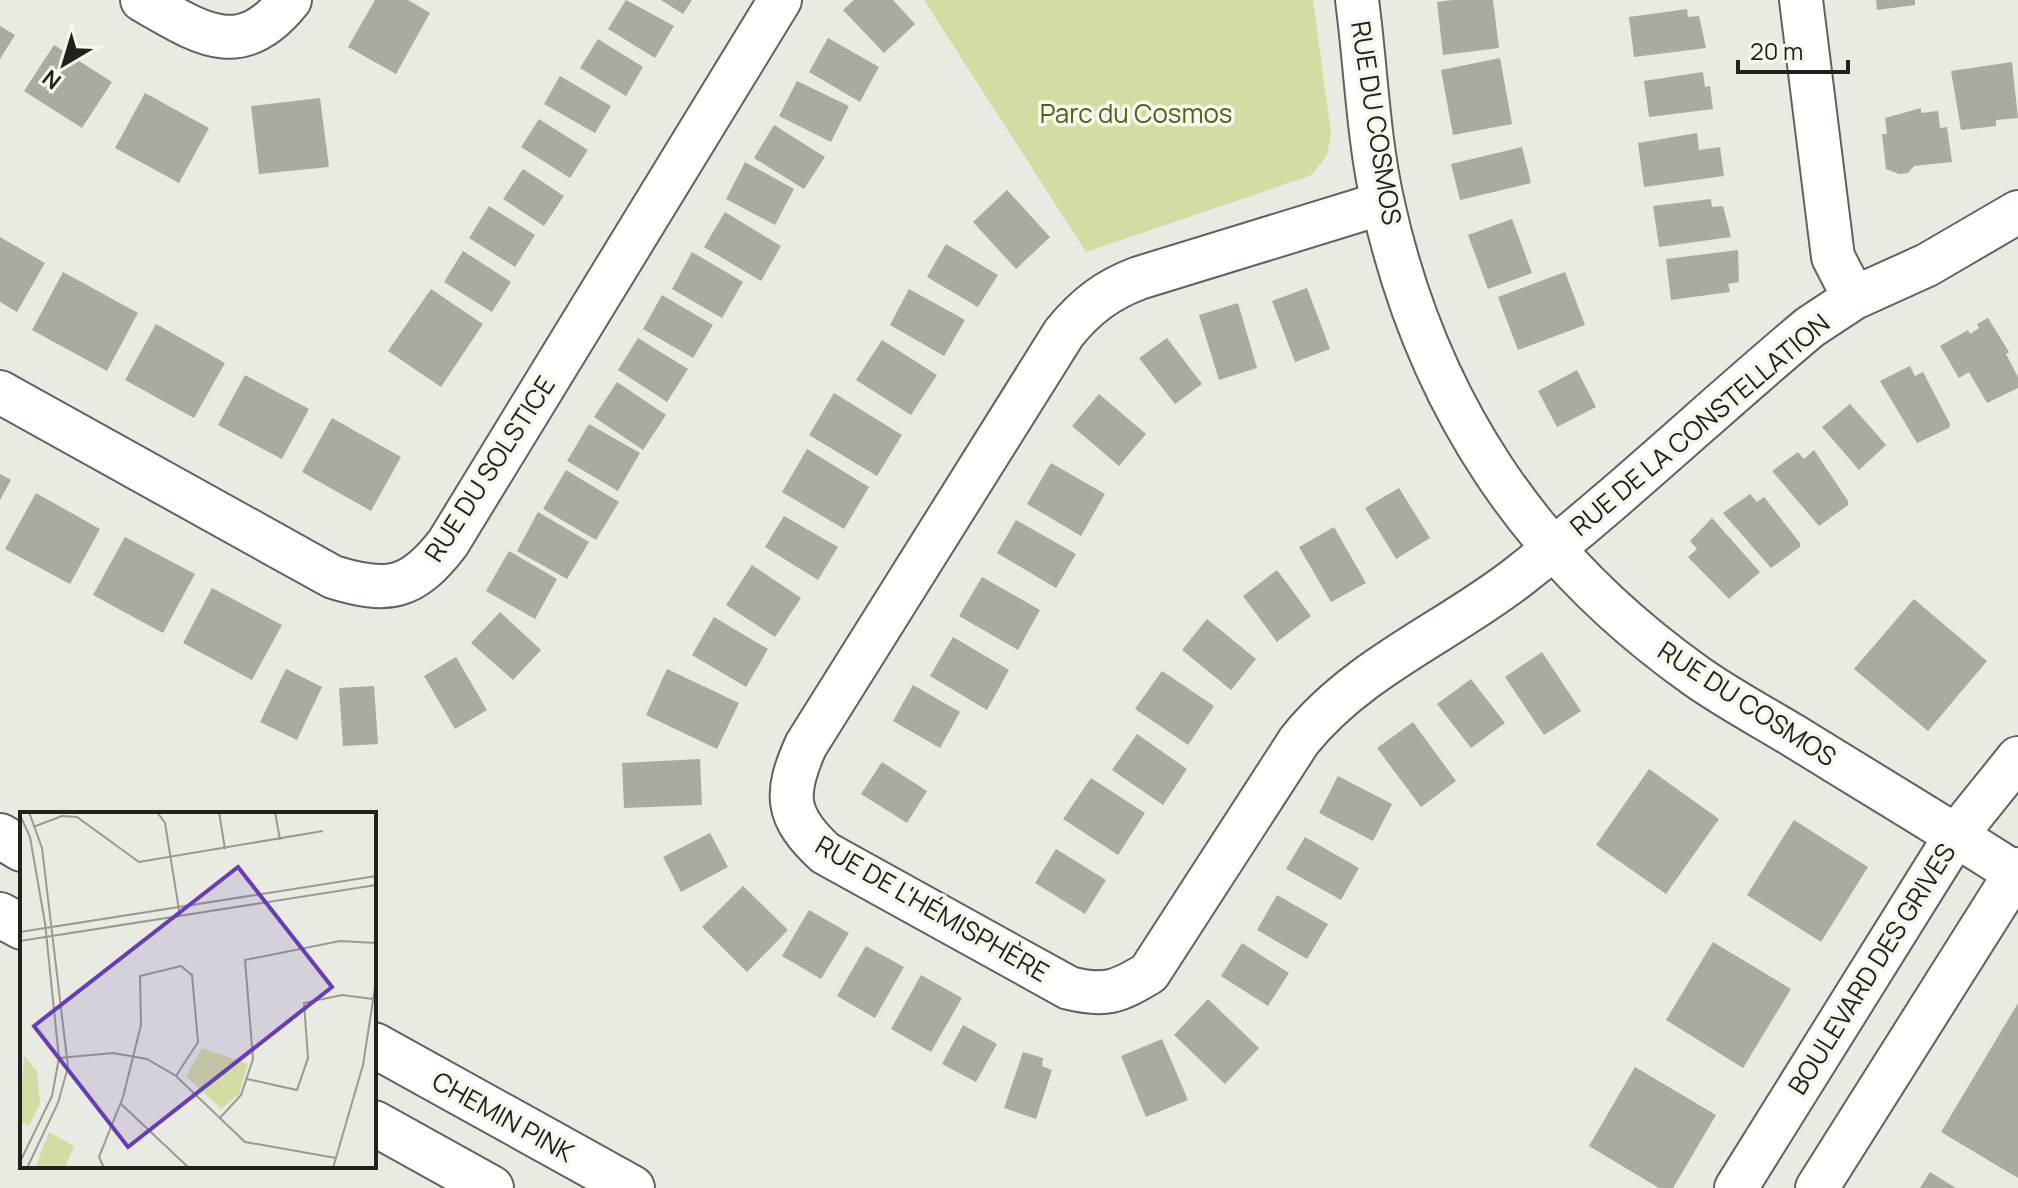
<svg xmlns="http://www.w3.org/2000/svg" width="2018" height="1188" viewBox="0 0 2018 1188" font-family="Manrope,sans-serif">
  <rect width="100%" height="100%" fill="#e9eae1"/>
  <!-- green -->
  <path fill="#d4dca3" d="M924 0H1313L1331 134 1327 155 1312 175 1086 252Z"/>
  <!-- building -->
  <path fill="#a9aba2" d="M375 0H408L430 13 396 74 348 47Z
    M626 0 674 26 655 58 608 29Z
    M661 0H692L683 14Z
    M854 0H893L915 24 884 53 843 10Z
    M1453 0H1493L1499 48 1443 55 1437 2Z
    M1876 0H1915V5L1877 10Z
    M1687 9 1688 17 1699 16 1706 48 1634 57 1629 17Z
    M0 26 15 35 0 59Z
    M828 38 879 67 860 102 809 72Z
    M598 39 643 67 626 96 580 68Z
    M54 45 112 82 82 128 24 91Z
    M1500 58 1512 124 1453 135 1441 70Z
    M2012 62 2018 118 1996 120V126L1961 130 1951 71Z
    M1703 72 1705 87 1710 86 1713 109 1649 117 1644 81Z
    M560 76 611 106 595 133 544 104Z
    M797 81 849 106 831 142 779 116Z
    M145 93 209 128 179 183 115 148Z
    M320 98 329 167 259 174 251 106Z
    M1921 108V113L1938 111 1940 128 1947 127 1952 162 1914 166 1908 173 1899 174 1886 169 1882 134H1887L1885 118Z
    M539 119 588 150 570 178 521 147Z
    M774 125 825 157 804 189 754 158Z
    M1697 133 1699 150 1720 147 1724 176 1644 187 1638 143Z
    M1522 147 1531 183 1460 200 1451 164Z
    M745 162 794 189 775 225 726 199Z
    M523 169 564 196 544 226 503 199Z
    M1007 190 1050 237 1016 269 973 222Z
    M1711 199 1712 207 1723 206 1731 237 1659 247 1653 206Z
    M489 206 535 235 515 267 469 238Z
    M725 212 781 246 761 281 704 247Z
    M1512 219 1532 273 1488 289 1468 235Z
    M0 237 45 263 17 312 0 302Z
    M946 244 998 275 978 307 927 277Z
    M1738 250 1739 282 1728 284 1730 292 1671 300 1666 259Z
    M463 251 511 282 492 312 444 282Z
    M692 252 743 282 722 318 672 289Z
    M63 272 138 313 107 371 32 330Z
    M1565 272 1585 325 1518 350 1498 297Z
    M1307 288 1330 349 1295 362 1272 301Z
    M431 289 483 324 441 387 388 351Z
    M909 289 965 320 944 356 890 325Z
    M662 295 713 325 693 358 643 329Z
    M1238 303 1257 368 1219 380 1199 315Z
    M1988 318 2009 352 2006 354 2018 377V388L1987 403 1969 372 1959 378 1940 346 1968 330 1970 334 1979 328 1977 324Z
    M156 324 225 363 194 418 125 380Z
    M638 338 688 369 667 402 618 370Z
    M1167 338 1202 384 1175 404 1139 358Z
    M882 340 937 375 911 415 856 380Z
    M1910 366 1915 376 1923 372 1950 424 1949 428 1917 443 1880 381Z
    M1577 370 1596 407 1557 427 1538 391Z
    M245 375 309 409 282 459 218 425Z
    M617 382 666 415 643 450 594 417Z
    M834 393 902 435 877 476 809 435Z
    M1099 394 1146 434 1119 466 1072 426Z
    M1850 404 1886 445 1859 470 1822 427Z
    M332 418 401 457 371 511 302 472Z
    M589 424 640 453 618 491 567 461Z
    M807 449 869 487 844 529 782 492Z
    M1814 450 1848 501V505L1819 526 1772 471 1798 452 1804 459Z
    M1051 463 1105 494 1081 536 1027 504Z
    M566 470 619 502 596 540 543 509Z
    M0 474 11 480 0 500Z
    M1399 488 1430 538 1396 559 1365 508Z
    M36 493 100 529 70 584 5 549Z
    M1750 494 1757 502 1764 497 1800 543V547L1771 568 1723 513Z
    M538 512 589 542 567 579 517 551Z
    M784 516 838 547 818 580 765 547Z
    M1712 518 1760 572 1729 599 1688 557 1697 549 1690 541Z
    M1016 520 1076 554 1056 588 997 553Z
    M1334 527 1366 583 1331 602 1299 547Z
    M125 537 195 574 163 633 93 595Z
    M509 551 557 579 535 619 486 591Z
    M752 565 801 598 775 637 726 605Z
    M1277 570 1311 616 1277 642 1243 596Z
    M982 577 1040 610 1018 650 959 616Z
    M212 588 282 625 252 680 183 643Z
    M1914 599 1987 661 1928 731 1854 669Z
    M500 612 541 650 513 680 471 643Z
    M714 617 768 649 746 687 692 655Z
    M1207 619 1256 659 1231 690 1182 650Z
    M953 637 1009 670 987 710 930 676Z
    M1542 652 1581 711 1544 735 1505 677Z
    M456 657 487 710 455 729 424 676Z
    M286 669 322 687 297 740 260 722Z
    M667 669 739 703 717 749 646 715Z
    M1162 671 1214 706 1188 745 1135 709Z
    M1471 679 1505 723 1471 748 1437 704Z
    M913 685 960 712 940 748 893 721Z
    M374 686 378 744 343 746 339 688Z
    M1413 722 1456 781 1421 807 1377 748Z
    M1137 734 1187 769 1163 805 1112 770Z
    M700 759 702 805 624 808 622 763Z
    M882 762 927 791 907 823 861 794Z
    M1649 769 1719 819 1666 894 1596 845Z
    M1338 776 1392 804 1373 841 1319 813Z
    M1091 778 1145 813 1118 855 1063 819Z
    M1794 820 1868 867 1821 942 1747 895Z
    M710 833 728 867 681 892 663 857Z
    M1305 837 1359 868 1341 900 1286 869Z
    M1056 849 1106 880 1085 914 1035 883Z
    M743 886 788 930 747 972 702 927Z
    M1277 895 1328 924 1307 959 1257 930Z
    M809 910 849 933 821 979 782 956Z
    M1713 942 1791 989 1743 1068 1666 1020Z
    M1242 943 1289 973 1268 1006 1221 976Z
    M866 946 904 967 875 1018 837 996Z
    M921 975 962 998 931 1052 891 1029Z
    M1208 999 1259 1048 1225 1084 1174 1035Z
    M2018 1003V1178L1941 1132Z
    M963 1025 997 1044 976 1082 942 1064Z
    M1162 1039 1188 1100 1146 1117 1121 1056Z
    M1023 1052 1043 1058 1042 1066 1052 1070 1036 1119 1004 1108Z
    M1635 1067 1716 1115 1673 1188H1659L1589 1146Z
    M1930 1172 1956 1188H1920Z"/>
  <g fill="none" stroke-linecap="round" stroke-linejoin="round">
    <!-- minor casing -->
    <g stroke="#61635b" stroke-width="46">
      <path id="minor" d="M142 0C200 33 240 63 290 0
        M1357 0C1366 67 1368 138 1383 204 1427 403 1530 558 1696 676 1727 698 1761 716 1794 736 1868 782 1942 826 2015 873
        M1801 0 1833 257 1854 298
        M1383 203 1139 278C1107 290 1086 306 1064 333L806 745C784 794 785 816 825 853L1069 988C1105 997 1118 992 1149 973L1299 741C1357 668 1446 633 1518 577 1619 498 1712 409 1810 327L1854 298 1927 265 2018 212
        M0 392 333 577C388 594 412 590 448 543L780 0
        M1736 1188 1956 835 2018 758
        M1817 1188 2018 869"/>
    </g>
    <!-- major casing -->
    <g stroke="#61635b" stroke-width="48">
      <path id="major" d="M0 836 22 849
        M0 915 22 927
        M374 1045 632 1188
        M374 1123 491 1188"/>
    </g>
    <!-- minor -->
    <use href="#minor" stroke="#fff" stroke-width="42"/>
    <!-- major -->
    <use href="#major" stroke="#fff" stroke-width="44"/>
  </g>
  <g text-anchor="middle" stroke-width="7" stroke-linejoin="round" paint-order="stroke">
    <!-- park labels -->
    <g font-size="26" fill="#575d18" stroke="#f6f8ee">
      <text x="1136" y="123">Parc du Cosmos</text>
    </g>
    <!-- street labels -->
    <g font-size="26" fill="#21221e" stroke="#f6f8ee">
      <text transform="translate(1376 123) rotate(81)" y="9">RUE DU COSMOS</text>
      <text transform="translate(1700 425) rotate(-40)" y="9">RUE DE LA CONSTELLATION</text>
      <text transform="translate(490 469) rotate(-57)" y="9">RUE DU SOLSTICE</text>
      <text transform="translate(1747 704) rotate(33)" y="9">RUE DU COSMOS</text>
      <text transform="translate(932 909) rotate(30)" y="9">RUE DE L'HÉMISPHÈRE</text>
      <text transform="translate(1872 969) rotate(-58)" y="9">BOULEVARD DES GRIVES</text>
      <text transform="translate(503 1117) rotate(29)" y="9">CHEMIN PINK</text>
    </g>
  </g>
  <!-- overview -->
  <g transform="translate(20 812)">
    <rect width="356" height="356" fill="#e9eae1"/>
    <path d="M182 236 228 252 219 282 201 297 166 264ZM4 244 17 259 20 292 9 314 0 310ZM29 320 54 334 45 356H15Z" fill="#d4dca3"/>
    <path fill="none" stroke="#999a93" stroke-width="2" d="M137 0 145 11 160 104M199 0 205 37M255 0 260 28M0 3 10 25 25 111 39 246 32 284 0 350M13 15 42 4 57 5 119 50 303 19M0 120 356 64M0 129 356 73M39 246 93 241 127 247 156 264 225 330 316 346M227 267 277 278 288 246 284 191 322 183 353 187M101 292 169 356M199 307 221 283 233 247 225 148 320 129 356 131M7 356 38 291 48 255 22 36 9 0M84 356 79 345 103 285 121 213 120 164 161 154 172 163 178 230 156 264M313 356 343 253 356 169"/>
    <path fill="#653db5" fill-opacity="0.15" stroke="#653db5" stroke-width="4" d="M218 55 312 175 108 335 14 214Z"/>
    <rect width="356" height="356" fill="none" stroke="#21221e" stroke-width="4"/>
  </g>
  <!-- north arrow -->
  <g transform="translate(64 64) rotate(218)" stroke="#f6f8ee" stroke-width="6" paint-order="stroke">
  <path d="M0-6L14 30L0 20L-14 30Z" fill="#21221e"/>
  <text y="-12" font-size="22" font-weight="bold" text-anchor="middle" fill="#21221e">N</text>
  </g>
  <!-- scale -->
  <path d="M1738 60v12h110v-12" fill="none" stroke="#21221e" stroke-width="4"/>
  <text x="1750" y="60" font-size="24" fill="#21221e" stroke="#f6f8ee" stroke-width="6" paint-order="stroke">20 m</text>
</svg>
